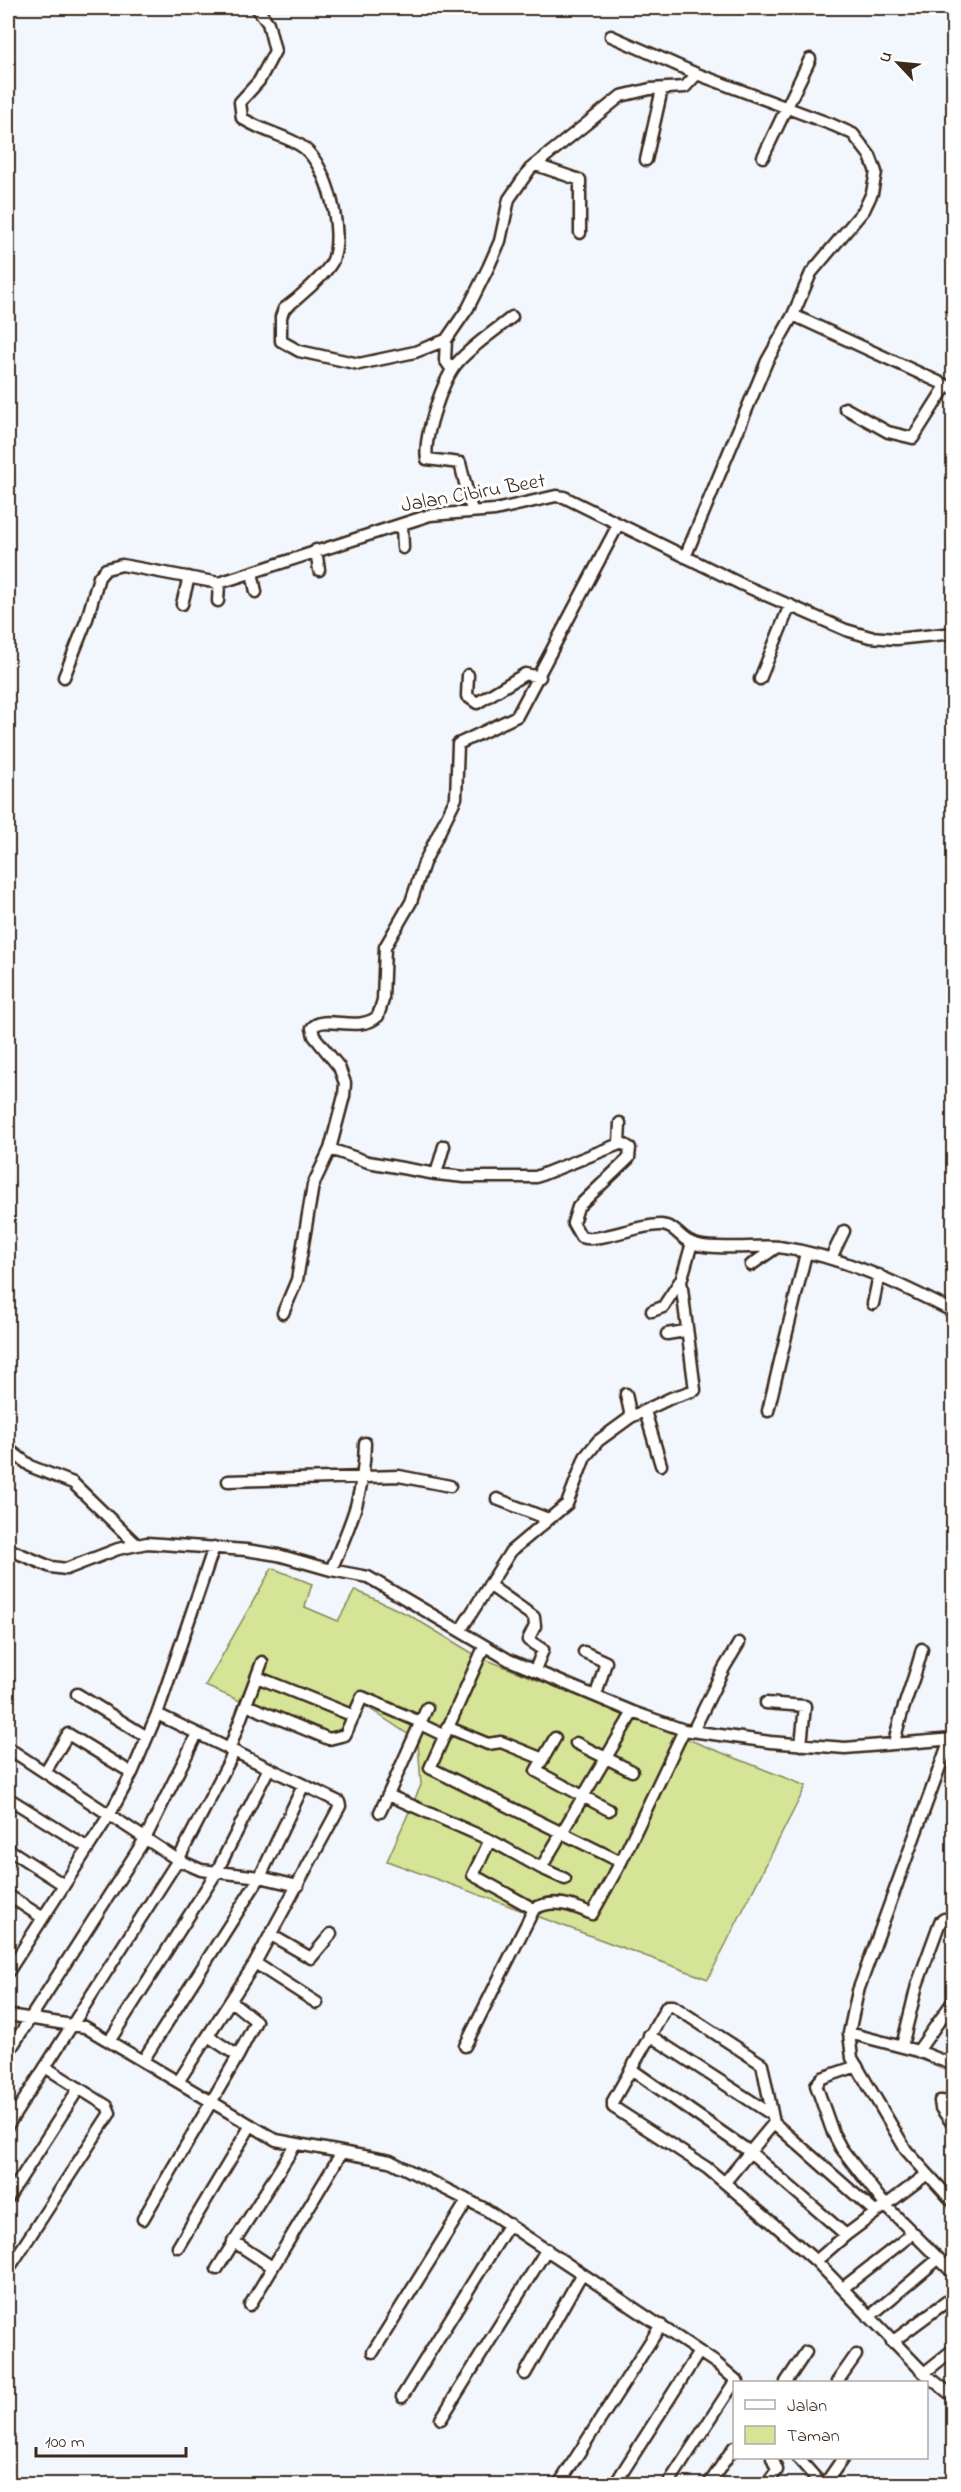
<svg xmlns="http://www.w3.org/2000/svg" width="961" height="2492" viewBox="0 0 961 2492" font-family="'Indie Flower',sans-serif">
  <rect width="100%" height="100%" fill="#f2f6fd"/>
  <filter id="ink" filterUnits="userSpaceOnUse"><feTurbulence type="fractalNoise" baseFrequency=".0167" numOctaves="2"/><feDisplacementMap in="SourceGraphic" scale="12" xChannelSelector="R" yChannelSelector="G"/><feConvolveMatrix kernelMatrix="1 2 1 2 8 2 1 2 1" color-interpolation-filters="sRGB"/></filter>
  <g filter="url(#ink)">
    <!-- green -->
    <path fill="#d5e497" stroke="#88875a" stroke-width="1.5" d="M272 1568 312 1584 305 1607 338 1621 355 1590 409 1615 477 1656 806 1786 708 1979 387 1861 421 1785 418 1741 361 1703 338 1743 205 1686Z"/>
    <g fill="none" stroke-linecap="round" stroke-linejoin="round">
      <!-- minor casing -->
      <g stroke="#3b2a1e" stroke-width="15">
        <path id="minor" d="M257 8 268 23 275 51 259 81 240 102 242 118C262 132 289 136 304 148 328 167 344 232 333 260 327 274 296 300 284 309L281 317V341L299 351 359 364 415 352 446 340 468 308 488 268 500 241 509 199 530 169 621 96 650 89 685 87 697 74
          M611 36 697 74 833 125 853 134 870 156 876 172 872 193 864 210 811 273 793 315 954 389
          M763 157 810 59
          M646 160 662 89
          M536 165 580 180V233
          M446 340 445 360 452 370
          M845 408 888 432 913 438 946 386
          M472 511 460 463 427 459C423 438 443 378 458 362 473 345 495 331 512 317
          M402 524 403 548
          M316 550 319 570
          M685 557 767 361 793 315
          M252 572 256 592
          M218 601 219 583
          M182 604 189 577
          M468 675 467 696 477 703 525 674 540 677
          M64 677 87 619 99 577 106 569 122 565 219 583 430 515 495 510 556 496 564 497 743 585 846 630 870 637 896 639 954 633
          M760 679 790 605
          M619 1143 620 1123
          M330 1149 368 1162 436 1174 465 1177H536L622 1143 630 1148 629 1158 578 1207 573 1223 581 1237C598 1243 639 1224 661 1225 676 1226 680 1239 692 1243 710 1251 757 1245 779 1247 842 1256 898 1283 954 1312
          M436 1174 444 1146
          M831 1258 844 1231
          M751 1265 777 1247
          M873 1304 879 1275
          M652 1311 663 1307 680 1281
          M283 1313 297 1280 313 1185 330 1149 344 1096 345 1083 339 1067 314 1036 312 1028C323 1013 359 1034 378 1016L383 1000 385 947 411 902 424 863 456 798 458 744 517 716 618 525
          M667 1334 685 1331
          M626 1394 631 1417
          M645 1411 661 1465
          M768 1411 806 1253
          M12 1452 32 1467 73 1483 136 1544
          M228 1481 399 1476 450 1486
          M497 1499 548 1519
          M8 1549 51 1567 66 1569 118 1549 147 1543 246 1550 278 1555 331 1570 368 1577 509 1660 633 1712 684 1730 770 1742 845 1748 954 1739
          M331 1570C351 1523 364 1496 365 1443
          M489 1585 534 1617 535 1626 528 1640 543 1650 535 1670
          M460 1631 511 1551 567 1504 585 1457 598 1441 631 1417 671 1398 695 1390 681 1281 692 1243
          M484 1647 430 1768 621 1862
          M584 1652 606 1662 596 1695
          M257 1677 354 1716
          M77 1694 147 1737
          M766 1703 805 1706 801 1745
          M246 1705 329 1739 345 1735 362 1697 420 1722
          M157 1714 339 1802 340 1806 255 1963 178 2082
          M420 1724 443 1735
          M447 1727 488 1744 501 1742 543 1759
          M693 1731 724 1668 739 1643
          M555 1738 536 1771 609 1810
          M950 1739 858 1991 849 2033 852 2058 906 2150 954 2203
          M576 1743 632 1771
          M894 1744C900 1710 914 1683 922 1649
          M8 1748 178 1860 201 1870 260 1877 298 1886
          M229 1750 262 1662
          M45 1772 68 1734 132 1773
          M388 1795 427 1708
          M8 1798 88 1848
          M380 1812 388 1795 490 1840 541 1868
          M490 1840 473 1875 534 1909
          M8 1849 64 1885
          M565 1879 541 1868 633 1712
          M8 1895 43 1918
          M271 1935 311 1958 331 1934
          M255 1963 317 2003
          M8 1972 110 1814 132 1773 157 1714 214 1547
          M231 2001 256 2021 238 2056
          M8 2015 85 2027 276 2140 390 2161 485 2209 716 2363 738 2382
          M849 2033 918 2051 954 2065
          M649 2035 771 2114
          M110 2040 216 1873 269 1768
          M465 2046 534 1909C552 1898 573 1905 592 1914L621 1862 684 1730
          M902 2046 917 1985 940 1922 944 1919 954 1921
          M918 2051 954 2000
          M8 2053 145 1839 197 1734
          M144 2059 260 1877 303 1786
          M857 2066 822 2078 816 2085 833 2133 841 2148 885 2205 954 2274
          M631 2069 750 2152 846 2235
          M954 2102 940 2101 941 2108 954 2126
          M8 2125 178 1860 234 1752
          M725 2182 774 2123
          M8 2198 79 2088
          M875 2212 774 2123 762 2064 673 2006H667L613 2101V2107L707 2168 769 2220 816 2261 924 2373 954 2397
          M143 2219 238 2056 208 2036
          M233 2241 272 2267
          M178 2247 251 2125
          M816 2261 846 2235 926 2175
          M217 2269 295 2145
          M8 2270 110 2113 107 2106 45 2067
          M843 2288 912 2234
          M250 2305 342 2152
          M869 2317 937 2260
          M892 2342 954 2296
          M373 2352 467 2201
          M924 2373 954 2349
          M525 2374 581 2275
          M786 2382 806 2352
          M837 2382 856 2355
          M402 2397 509 2224
          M441 2419 547 2249
          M798 2458 821 2484
          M559 2484 661 2325
          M615 2484 699 2352
          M668 2484 734 2383
          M709 2484 734 2447
          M767 2484 777 2470 772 2458
          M825 2484 843 2458"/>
      </g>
      <!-- minor -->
      <use href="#minor" stroke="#fff" stroke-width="10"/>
    </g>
  </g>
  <g text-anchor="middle" stroke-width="6" stroke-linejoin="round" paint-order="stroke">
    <!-- street labels -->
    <g font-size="21" fill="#3b2a1e" stroke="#fff">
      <text transform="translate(473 492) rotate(-10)" y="7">Jalan Cibiru Beet</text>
    </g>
  </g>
  <!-- margin -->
  <rect width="961" height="2492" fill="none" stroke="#fff" stroke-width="30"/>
  <rect x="15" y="15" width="931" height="2462" fill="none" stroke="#3b2a1e" stroke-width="2" filter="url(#ink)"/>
  <!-- legend -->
  <rect x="733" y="2381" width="195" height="78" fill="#ffffff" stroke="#b1aaa5" stroke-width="1.5"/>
  <rect x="745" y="2400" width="30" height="9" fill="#ffffff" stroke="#b1aaa5" stroke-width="1.5"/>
  <text x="787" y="2411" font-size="18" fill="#3b2a1e">Jalan</text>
  <rect x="745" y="2426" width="30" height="18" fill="#d5e497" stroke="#b1aaa5" stroke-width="1.5"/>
  <text x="787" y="2441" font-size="18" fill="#3b2a1e">Taman</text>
  <!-- north arrow -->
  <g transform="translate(898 63) rotate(296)" stroke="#ffffff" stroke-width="4.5" paint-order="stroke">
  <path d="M0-4.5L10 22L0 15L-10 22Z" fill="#3b2a1e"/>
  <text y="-9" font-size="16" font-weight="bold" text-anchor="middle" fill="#3b2a1e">U</text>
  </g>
  <!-- scale -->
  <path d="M36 2447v9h150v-9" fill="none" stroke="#3b2a1e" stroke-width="3"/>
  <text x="45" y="2447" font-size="18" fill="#3b2a1e" stroke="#ffffff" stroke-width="4.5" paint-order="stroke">100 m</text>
</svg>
